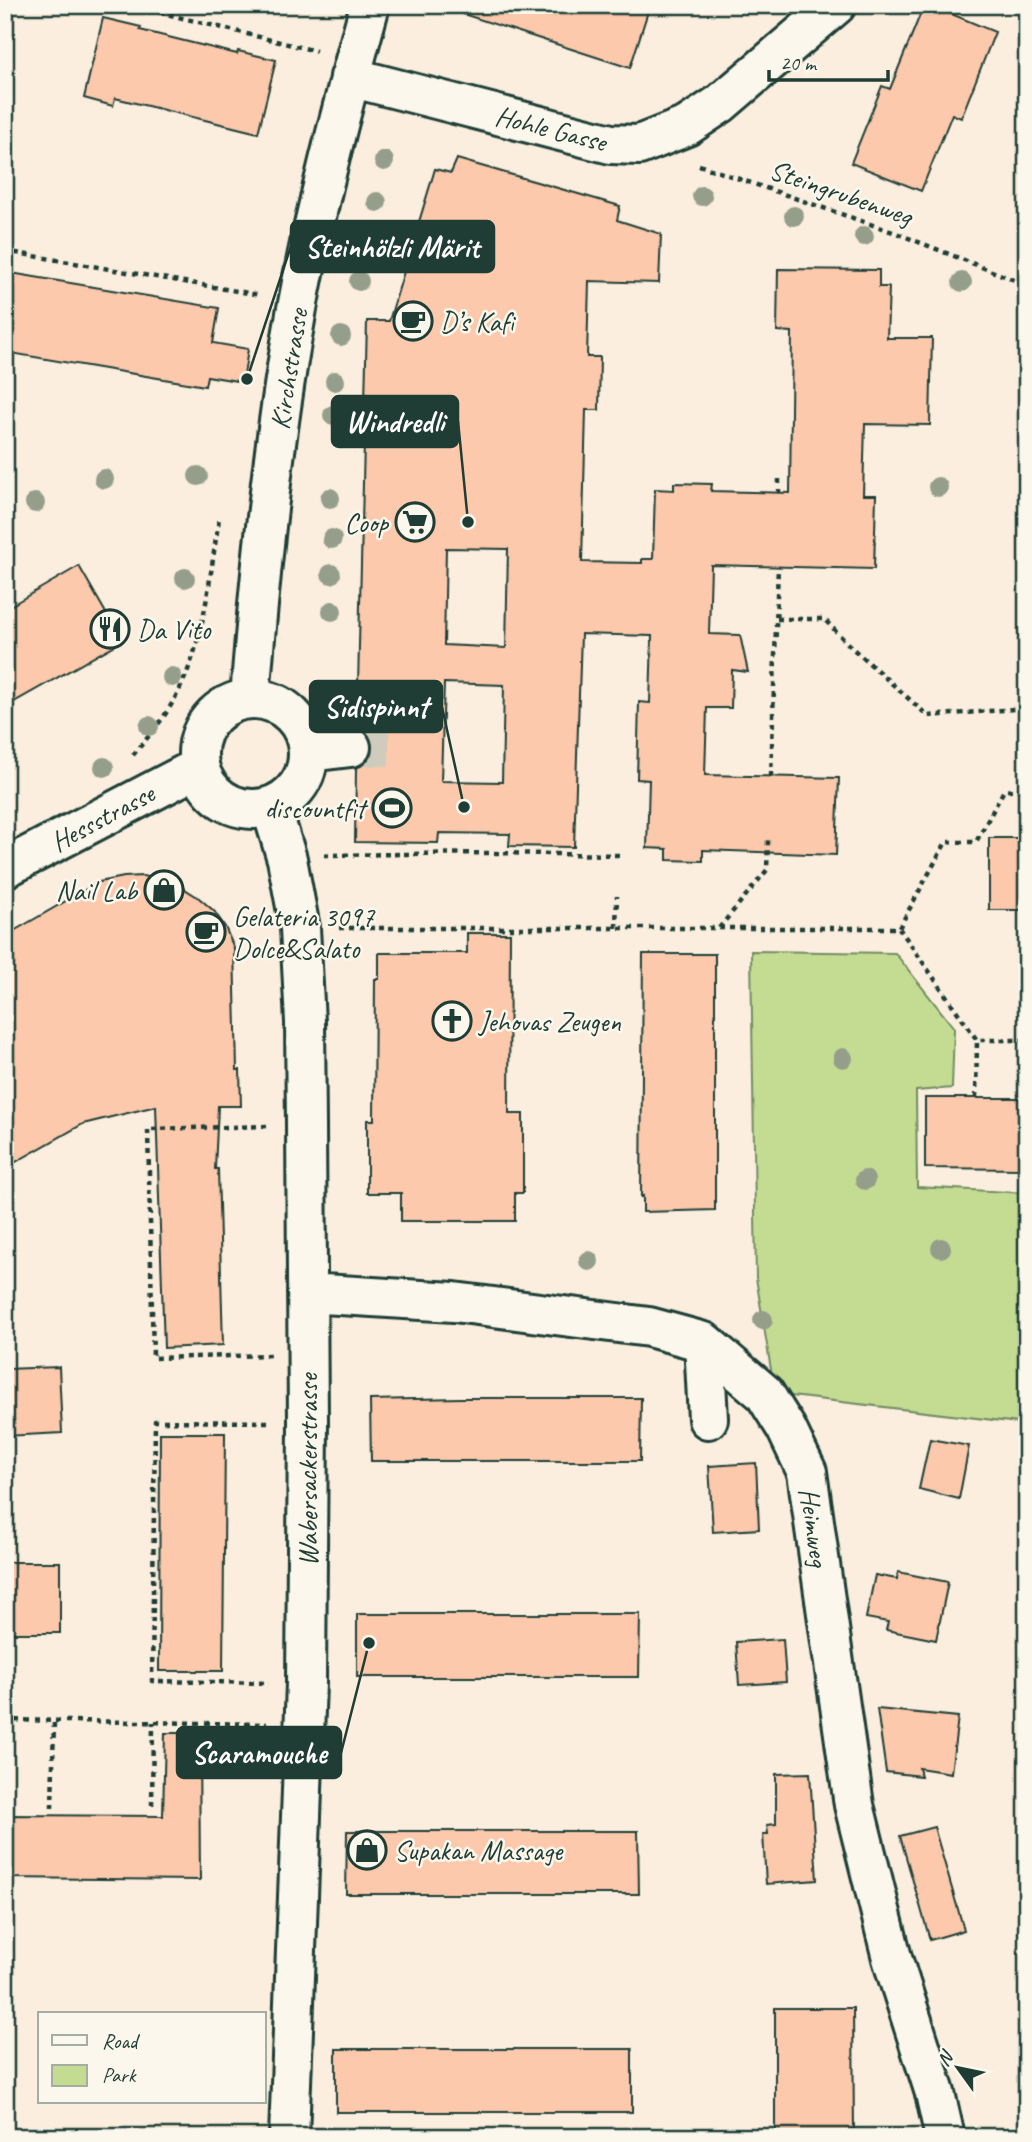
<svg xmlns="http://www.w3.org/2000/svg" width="1032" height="2142" viewBox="0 0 1032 2142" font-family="Caveat,sans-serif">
  <rect width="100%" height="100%" fill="#fbeedf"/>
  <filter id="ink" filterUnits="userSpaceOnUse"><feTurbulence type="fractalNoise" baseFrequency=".0143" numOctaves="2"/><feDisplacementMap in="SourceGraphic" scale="14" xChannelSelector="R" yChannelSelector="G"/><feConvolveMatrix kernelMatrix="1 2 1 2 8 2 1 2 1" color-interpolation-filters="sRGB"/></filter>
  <g filter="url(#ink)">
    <!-- green -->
    <path fill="#c4dc92" stroke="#728c63" stroke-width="2" d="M751 951 895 953 954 1028 952 1088 916 1091 917 1187 1027 1193V1424L775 1394 756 1278Z"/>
    <!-- building -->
    <path fill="#fcc9ac" stroke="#1f3d34" stroke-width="2" fill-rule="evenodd" d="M458 5H650L630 68 457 12Z
      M924 5H930L995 32 961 118 952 114 921 191 851 163 882 86 890 89Z
      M103 18 141 27 140 30 237 54 238 51 276 60 258 133 115 98 113 106 84 98Z
      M457 159 620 206 617 220 661 234 659 283 589 281 587 357H600L599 410H586L582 562 642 563V559H653L655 489 674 490V483L712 484 711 491 790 493 792 332 777 331 778 269 879 270V287H889L887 338H932L930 425 865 424 863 495H876L874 569 711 565 709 634 740 635 748 672 732 670 731 708H707L705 775 839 778 836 855 703 850V861L667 860V849L647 848 649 780 637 779 639 702 650 703 652 636 581 634 574 847 509 846 510 834 439 833 438 843 355 842 356 768 365 764 371 756 373 745 368 733 357 726 367 321H389L435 169 451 173ZM446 548 508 549 506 648 444 645ZM444 683 504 685 502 782 441 781Z
      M5 272 219 308 213 343 248 349 243 382 207 376 205 386 5 352Z
      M79 566 122 641 5 707V609Z
      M989 838H1027V910H989Z
      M142 876 160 879 180 886 199 898 214 911 225 927 234 948 237 1070H240L241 1106H218L215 1169H218L223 1345 164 1348 156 1106 83 1124 5 1168V936L99 882 124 877Z
      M467 933H510L509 1114H523V1193H515V1221H401V1193H367V1120H374L375 979H379V953H467Z
      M643 954H715V1210L643 1212V1196L641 1197Z
      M925 1098H1027V1147H1023V1169L925 1168Z
      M59 1367 62 1433 5 1436V1369Z
      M461 1398H641L640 1461H371L370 1400Z
      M160 1433H225L223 1671H159Z
      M930 1439 969 1446 959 1499 919 1489Z
      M756 1463 759 1529 713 1532 709 1466Z
      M5 1562H60V1633H5Z
      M898 1572 948 1582 936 1640 886 1630 888 1622 866 1618 875 1575 897 1579Z
      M357 1614H640L639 1677H357Z
      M783 1639 786 1682 739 1685 736 1642Z
      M877 1709 958 1717 951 1773 919 1768 921 1776 886 1772Z
      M165 1733H199L200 1880 5 1878V1815L163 1816Z
      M810 1773 817 1880 766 1884 763 1834H768L767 1825 776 1824V1774Z
      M934 1827 964 1930 930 1940 900 1836Z
      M347 1831H638L639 1894H346Z
      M775 2008H853L854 2134H775Z
      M336 2049H632V2112H336Z"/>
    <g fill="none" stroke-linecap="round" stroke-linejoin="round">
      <!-- minor-tunnel -->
      <path stroke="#cfcbbd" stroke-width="38" stroke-dasharray="38 19" stroke-linecap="butt" d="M351 747H394"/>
      <!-- minor casing -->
      <g stroke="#1f3d34" stroke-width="44">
        <path id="minor" d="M350 77 611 144 639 145 687 126 720 104 836 5
          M250 698C260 570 273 441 296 314 315 210 342 107 370 5
          M198 754a55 55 0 1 1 110 0a55 55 0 1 1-110 0Z
          M309 752 351 747
          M271 807 287 859 300 928 305 1022 306 1125 308 1422 306 1683 289 2137
          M5 868 199 767
          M307 1293 454 1302 649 1327 704 1342 764 1393 786 1428 807 1472 854 1805 892 1958 935 2093 945 2137
          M704 1342 708 1419"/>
      </g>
      <!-- path -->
      <path stroke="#1f3d34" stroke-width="4.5" stroke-dasharray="5 5" stroke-linecap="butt" d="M130 5 316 51
        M699 165 896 233 1027 285
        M5 251 260 295
        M779 479V492
        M777 619H824L851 647 928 716 1027 708
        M133 755C148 737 164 719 175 698 205 644 209 579 219 519
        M771 777 778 566
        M324 855 491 853 619 855
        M339 928H899L977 1040H1027
        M616 928 617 896
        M719 928 767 870 768 840
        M899 928 946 842H976L1004 790H1027
        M976 1098 977 1040
        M267 1126 148 1129 153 1358 270 1355
        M268 1422 155 1421 152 1681 269 1683
        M5 1720 267 1724
        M152 1805 153 1722
        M52 1808 54 1721"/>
      <!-- minor -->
      <use href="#minor" stroke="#fbf7ec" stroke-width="38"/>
    </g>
    <!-- trees -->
    <g fill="#949e8b">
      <circle cx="384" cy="161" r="10"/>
      <circle cx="702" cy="196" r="10"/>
      <circle cx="377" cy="202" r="10"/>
      <circle cx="794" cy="216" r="10"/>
      <circle cx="864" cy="236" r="10"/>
      <circle cx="359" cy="281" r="10"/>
      <circle cx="962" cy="282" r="10"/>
      <circle cx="341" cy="336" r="10"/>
      <circle cx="335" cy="381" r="10"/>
      <circle cx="333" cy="415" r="10"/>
      <circle cx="198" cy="476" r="10"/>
      <circle cx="104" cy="479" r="10"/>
      <circle cx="938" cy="487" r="10"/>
      <circle cx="330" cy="498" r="10"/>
      <circle cx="35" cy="503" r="10"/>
      <circle cx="332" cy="539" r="10"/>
      <circle cx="331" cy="574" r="10"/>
      <circle cx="185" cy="578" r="10"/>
      <circle cx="332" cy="611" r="10"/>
      <circle cx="172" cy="677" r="10"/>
      <circle cx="149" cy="726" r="10"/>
      <circle cx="104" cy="767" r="10"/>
      <circle cx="843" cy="1058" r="10"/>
      <circle cx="865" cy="1180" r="10"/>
      <circle cx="941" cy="1248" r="10"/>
      <circle cx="589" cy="1261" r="10"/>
      <circle cx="763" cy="1320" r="10"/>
    </g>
  </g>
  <!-- icons -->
  <defs>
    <g id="cafe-ring" transform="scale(2.0125)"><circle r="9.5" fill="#fbf7ec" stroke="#1f3d34" stroke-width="1.5"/><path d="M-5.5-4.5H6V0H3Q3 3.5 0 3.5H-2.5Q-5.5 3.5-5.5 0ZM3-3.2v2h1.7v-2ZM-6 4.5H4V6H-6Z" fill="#1f3d34"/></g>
    <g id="supermarket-ring" transform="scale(2.0125)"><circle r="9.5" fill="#fbf7ec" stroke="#1f3d34" stroke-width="1.5"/><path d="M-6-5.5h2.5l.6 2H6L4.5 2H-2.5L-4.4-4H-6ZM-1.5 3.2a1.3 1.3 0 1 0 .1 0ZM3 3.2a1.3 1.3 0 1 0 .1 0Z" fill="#1f3d34"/></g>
    <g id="restaurant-ring" transform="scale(2.0125)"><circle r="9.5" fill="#fbf7ec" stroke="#1f3d34" stroke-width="1.5"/><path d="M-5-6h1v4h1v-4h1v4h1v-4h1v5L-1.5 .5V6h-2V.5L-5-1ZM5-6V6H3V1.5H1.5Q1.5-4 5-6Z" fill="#1f3d34"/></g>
    <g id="stadium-ring" transform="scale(2.0125)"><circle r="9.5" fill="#fbf7ec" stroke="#1f3d34" stroke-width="1.5"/><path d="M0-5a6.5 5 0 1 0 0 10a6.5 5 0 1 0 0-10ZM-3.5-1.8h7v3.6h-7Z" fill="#1f3d34"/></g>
    <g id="shop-ring" transform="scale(2.0125)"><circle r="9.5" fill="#fbf7ec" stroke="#1f3d34" stroke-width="1.5"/><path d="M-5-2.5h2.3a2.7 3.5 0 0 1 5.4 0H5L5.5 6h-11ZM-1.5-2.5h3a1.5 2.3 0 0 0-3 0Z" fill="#1f3d34"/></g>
    <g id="church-ring" transform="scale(2.0125)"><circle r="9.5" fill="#fbf7ec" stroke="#1f3d34" stroke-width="1.5"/><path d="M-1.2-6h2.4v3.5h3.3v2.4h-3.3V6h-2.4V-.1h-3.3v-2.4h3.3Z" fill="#1f3d34"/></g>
  </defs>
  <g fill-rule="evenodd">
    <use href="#cafe-ring" x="413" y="321"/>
    <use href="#supermarket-ring" x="415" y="522"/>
    <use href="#restaurant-ring" x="110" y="629"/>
    <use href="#stadium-ring" x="392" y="808"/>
    <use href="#shop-ring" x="164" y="890"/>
    <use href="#cafe-ring" x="206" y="932"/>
    <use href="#church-ring" x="452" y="1021"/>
    <use href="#shop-ring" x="367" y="1850"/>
  </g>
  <g text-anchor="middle" stroke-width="5" stroke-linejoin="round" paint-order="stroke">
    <!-- street labels -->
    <g font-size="28" fill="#1f3d34" stroke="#fbf7ec">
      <text transform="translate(551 128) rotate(14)" y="10">Hohle Gasse</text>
      <text transform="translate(841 192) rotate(19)" y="10">Steingrubenweg</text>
      <text transform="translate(288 369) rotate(-81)" y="10">Kirchstrasse</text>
      <text transform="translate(102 817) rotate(-28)" y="10">Hessstrasse</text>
      <text transform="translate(307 1470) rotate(-90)" y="10">Wabersackerstrasse</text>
      <text transform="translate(815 1527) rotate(82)" y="10">Heimweg</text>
    </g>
    <!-- poi labels -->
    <g font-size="28" fill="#1f3d34" stroke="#fbf7ec" text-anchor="start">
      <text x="440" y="331">D’s Kafi</text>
      <text x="388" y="532" text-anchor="end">Coop</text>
      <text x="137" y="639">Da Vito</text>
      <text x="365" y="818" text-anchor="end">discountfit</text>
      <text x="137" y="900" text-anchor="end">Nail Lab</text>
      <text x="233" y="926">Gelateria 3097<tspan x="233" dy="32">Dolce&amp;Salato</tspan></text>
      <text x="479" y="1031">Jehovas Zeugen</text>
      <text x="394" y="1860">Supakan Massage</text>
    </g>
  </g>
  <!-- callouts -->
  <path fill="none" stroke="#1f3d34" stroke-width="2.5" d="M247 379L291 246M468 522L458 421M464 807L442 707M369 1643L341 1753"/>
  <g fill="#1f3d34" stroke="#fbf7ec" stroke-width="2.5">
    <circle cx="247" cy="379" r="7"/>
    <circle cx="468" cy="522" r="7"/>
    <circle cx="464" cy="807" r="7"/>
    <circle cx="369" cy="1643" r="7"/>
  </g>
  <g fill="#1f3d34" stroke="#1f3d34" stroke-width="2.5">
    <rect x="291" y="221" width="203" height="51" rx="7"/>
    <rect x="332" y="396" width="126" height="51" rx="7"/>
    <rect x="310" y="681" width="132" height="51" rx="7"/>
    <rect x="177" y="1727" width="164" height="51" rx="7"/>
  </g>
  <g font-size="30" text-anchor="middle" font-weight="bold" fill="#fff">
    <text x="392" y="257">Steinhölzli Märit</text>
    <text x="395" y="432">Windredli</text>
    <text x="376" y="717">Sidispinnt</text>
    <text x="259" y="1763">Scaramouche</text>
  </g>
  <!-- margin -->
  <rect width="1032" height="2142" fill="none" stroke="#fbf7ec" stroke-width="28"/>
  <rect x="14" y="14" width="1004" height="2114" fill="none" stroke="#1f3d34" stroke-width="2.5" filter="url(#ink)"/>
  <!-- legend -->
  <rect x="38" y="2012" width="228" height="91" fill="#fbf7ec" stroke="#a3ada2" stroke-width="2"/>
  <rect x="52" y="2035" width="35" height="10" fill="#fbf7ec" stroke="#a3ada2" stroke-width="2"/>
  <text x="102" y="2048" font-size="21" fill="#1f3d34">Road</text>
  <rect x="52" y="2065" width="35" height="21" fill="#c4dc92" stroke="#a3ada2" stroke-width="2"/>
  <text x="102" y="2082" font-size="21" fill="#1f3d34">Park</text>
  <!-- north arrow -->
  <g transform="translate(958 2068) rotate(303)" stroke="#fbf7ec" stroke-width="5" paint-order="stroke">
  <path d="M0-5L12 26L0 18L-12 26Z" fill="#1f3d34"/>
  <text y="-10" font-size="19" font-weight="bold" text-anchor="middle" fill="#1f3d34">N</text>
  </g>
  <!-- scale -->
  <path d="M769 70v10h119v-10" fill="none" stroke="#1f3d34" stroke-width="3.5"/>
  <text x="780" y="70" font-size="21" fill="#1f3d34" stroke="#fbf7ec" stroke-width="5" paint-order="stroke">20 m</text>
</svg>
